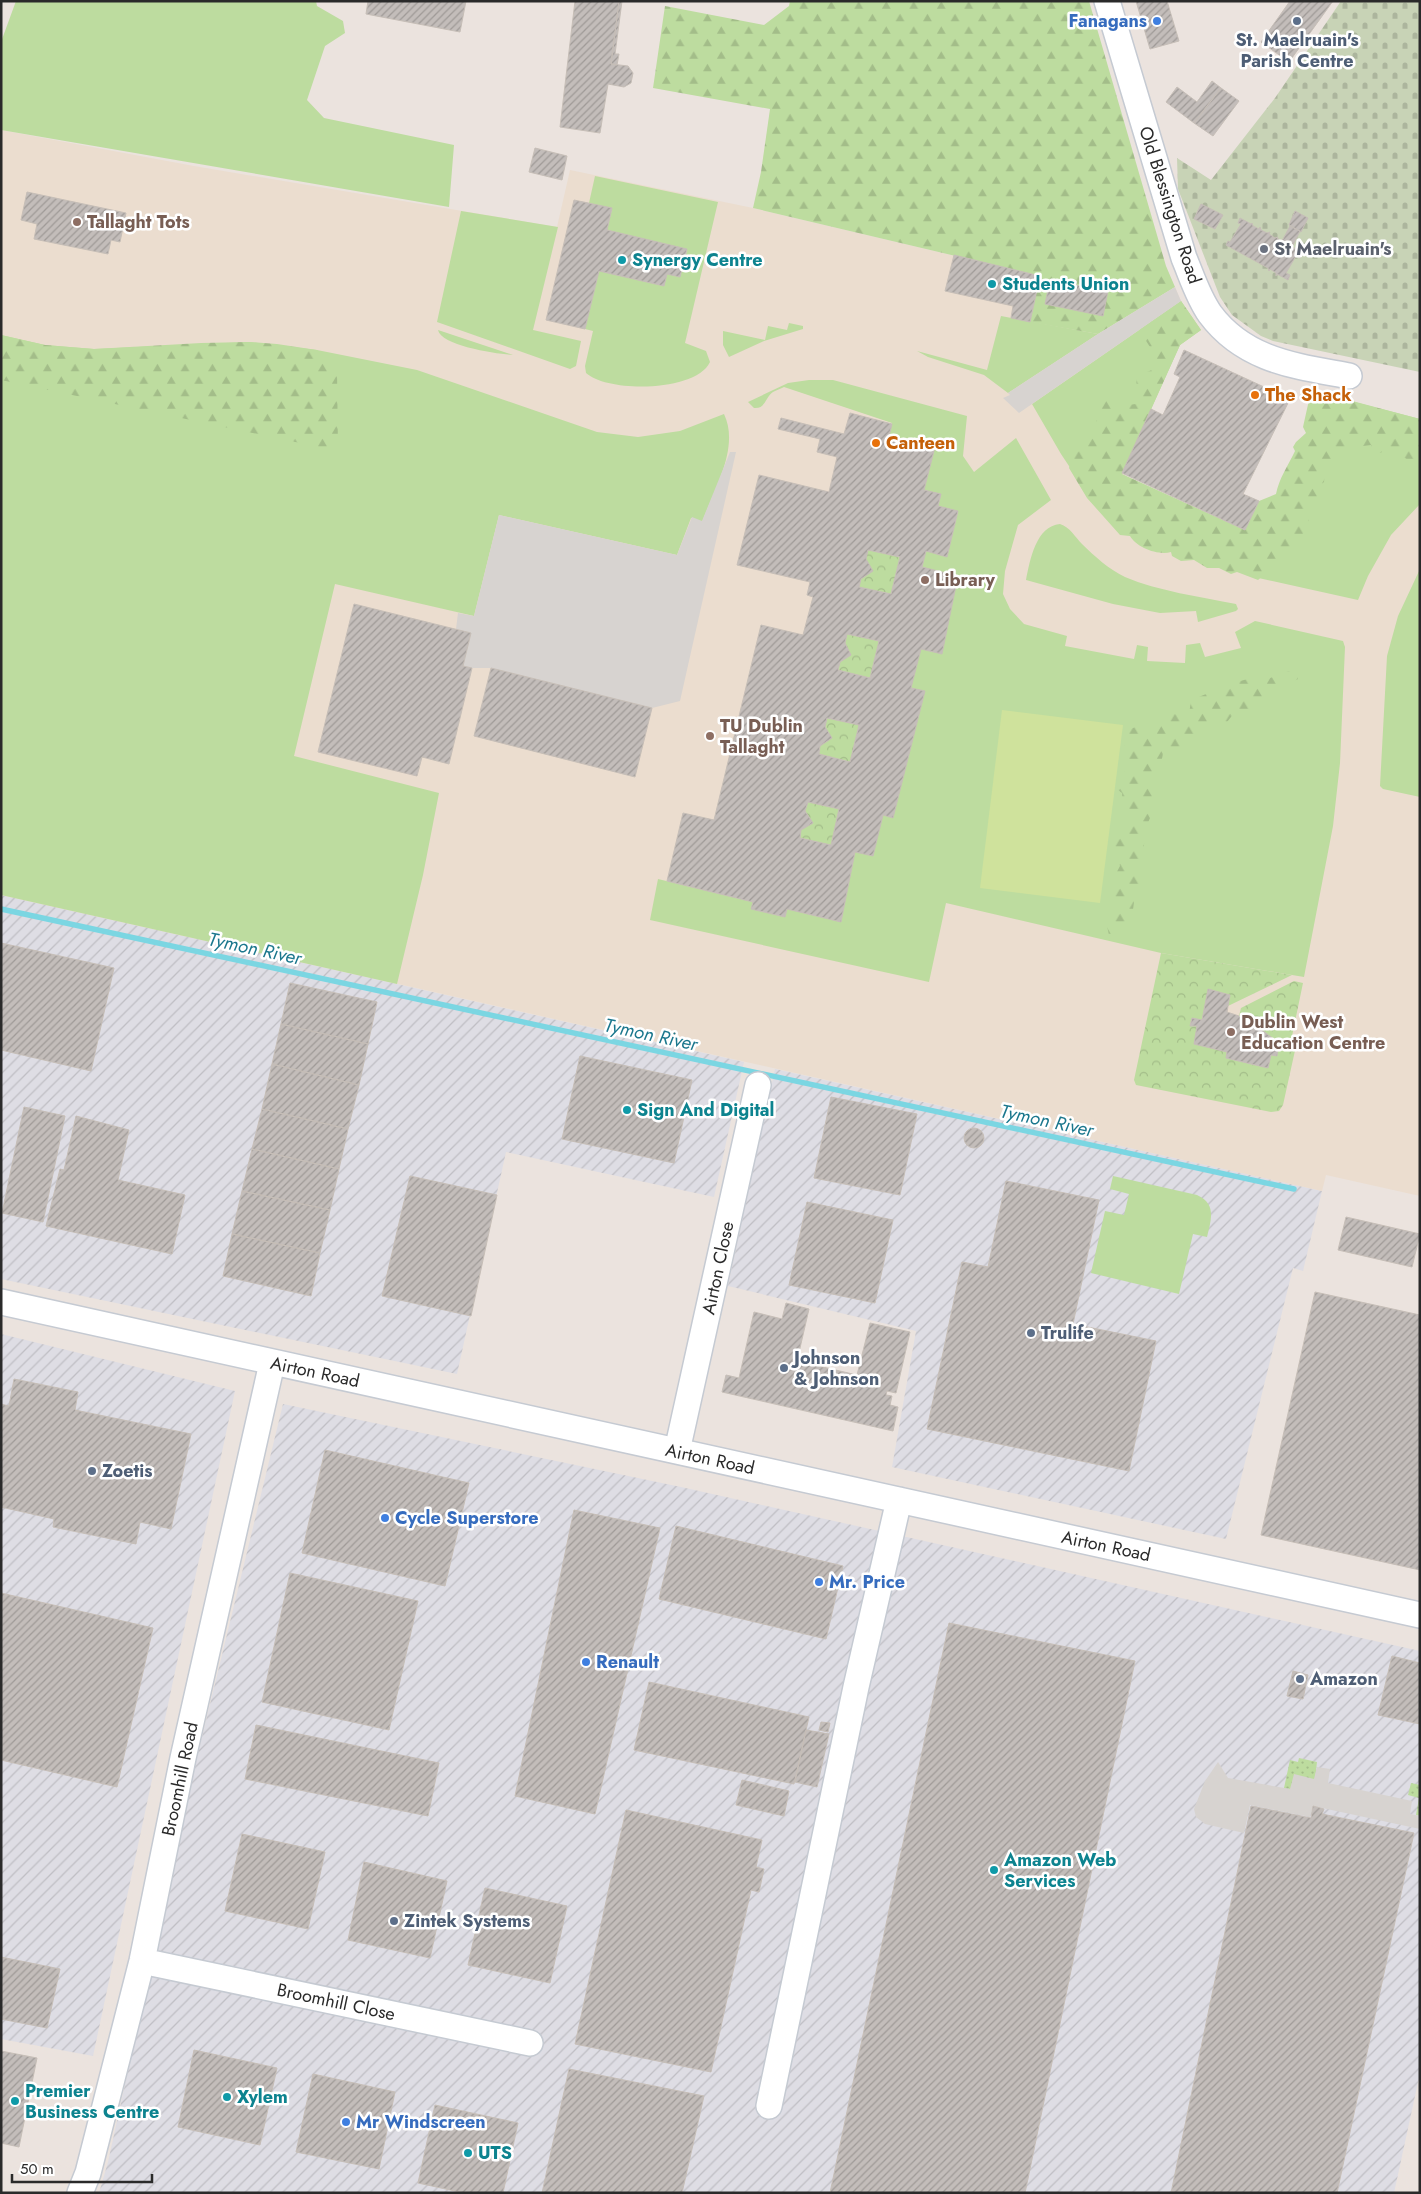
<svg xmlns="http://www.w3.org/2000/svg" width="1421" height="2194" viewBox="0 0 1421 2194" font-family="Jost,sans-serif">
  <defs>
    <pattern id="industrial-furrows" width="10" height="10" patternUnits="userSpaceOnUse" patternTransform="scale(1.25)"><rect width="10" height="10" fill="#dedde4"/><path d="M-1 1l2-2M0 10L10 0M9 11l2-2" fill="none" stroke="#bfbec4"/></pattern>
    <pattern id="forest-firs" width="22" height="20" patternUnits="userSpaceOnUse" patternTransform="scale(1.25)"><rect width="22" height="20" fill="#bddc9f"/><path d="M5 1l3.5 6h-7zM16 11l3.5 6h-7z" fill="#a3bd89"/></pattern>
    <pattern id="cemetery-stones" width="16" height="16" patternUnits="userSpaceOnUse" patternTransform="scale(1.25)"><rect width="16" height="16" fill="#c8d3b6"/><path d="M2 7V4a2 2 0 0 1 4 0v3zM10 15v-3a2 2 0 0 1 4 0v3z" fill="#acb59d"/></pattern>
    <pattern id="park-crowns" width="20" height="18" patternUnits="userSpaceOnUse" patternTransform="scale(1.25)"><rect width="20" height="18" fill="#bddc9f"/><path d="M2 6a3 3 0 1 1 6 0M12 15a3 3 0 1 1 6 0" fill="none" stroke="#a3bd89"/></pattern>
    <pattern id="garden-dots" width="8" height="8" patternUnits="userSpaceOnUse" patternTransform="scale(1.25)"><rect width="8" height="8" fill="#bddc9f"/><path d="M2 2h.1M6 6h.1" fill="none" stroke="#a3bd89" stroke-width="1.8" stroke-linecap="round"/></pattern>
    <pattern id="building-hatch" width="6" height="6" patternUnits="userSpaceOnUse" patternTransform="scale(1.25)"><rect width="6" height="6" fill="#c3bdba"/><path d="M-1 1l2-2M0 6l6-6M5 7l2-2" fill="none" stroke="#9f9a97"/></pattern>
  </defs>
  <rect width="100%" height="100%" fill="#ebe3de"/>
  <!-- industrial -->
  <path fill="url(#industrial-furrows)" d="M1 895 744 1062 714 1197 506 1152 457 1374 1 1279Z
    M775 1069 1322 1191 1303 1271 1293 1268 1226 1539 892 1467 916 1331 728 1286Z
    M1 1334 235 1391 93 2056 1 2039Z
    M283 1404 681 1487 1420 1651V2073L1394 2193H99L108 2162 195 1766Z"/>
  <!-- education -->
  <path fill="#ebddcf" d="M1 130 194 166 557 227 570 170 753 208 1040 276 1098 334 1175 287 1181 301 1201 330 1180 345 1122 473 1254 576 1420 419V1196L1326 1175 1322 1191 1 895Z"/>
  <!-- grass -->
  <path fill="#bddc9f" d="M16 1H316L317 6 343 21 345 33 325 46 307 100 324 118 454 145 449 207 1 130V42Z
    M595 176 718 202 685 343 706 351 710 362C696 392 608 393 586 373L585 366 593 331 585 329 599 271 664 286 667 274 680 276 687 250 607 230 612 209 589 203Z
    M461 211 558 227 533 330 581 341 576 366 570 369 437 322Z
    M1181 301 1201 330 1180 345 1108 504 1093 502 1061 454 1032 404Z
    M1001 316 1098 334 1008 393 984 375 928 357 917 351 987 370Z
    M789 323 803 326V329L764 341 729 357 723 345V331L765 340 768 326 787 330Z
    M438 330 513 355C498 354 441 346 438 330Z
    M1 335 45 345 94 349 249 342 317 350 417 370 597 432 638 437 680 431 724 414C740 447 714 490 702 522L691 518 677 555 499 515 474 616 335 584 294 756 439 793 423 875 397 984 1 895Z
    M809 380H833L967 416 963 456 974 472 1016 438 1051 500 1018 525 1005 571 1003 594 1010 609 1024 624 1067 636 1065 646 1134 659 1137 645 1148 647 1147 661 1185 663 1186 645 1200 643 1205 657 1241 648 1235 632 1255 621 1343 641 1345 647 1340 763 1333 826 1304 977 1161 953 946 903 929 982 650 920 658 879 753 902 752 909 785 917 787 909 841 922 855 852 883 815 893 817 924 692 911 688 922 567 926 551 947 556 958 512 938 506 941 494 924 490 935 447 889 436 892 423 784 387C781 389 776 390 773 392 765 397 766 409 754 408L748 402 788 383Z
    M1335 397 1420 419V504L1391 535 1368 576 1358 600 1254 577Z
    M1060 524C1070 527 1075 537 1082 544 1094 556 1110 570 1125 577 1158 591 1201 597 1236 604L1238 609 1236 611 1198 622 1196 611 1160 613 1113 604 1026 580C1030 560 1036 526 1060 524Z
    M1420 569V797L1383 789 1380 786 1387 656 1398 616Z
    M1113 1176 1197 1195C1217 1204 1211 1220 1207 1237L1193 1234 1179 1294 1091 1273 1105 1211 1124 1215 1129 1194 1110 1189Z"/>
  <!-- forest -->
  <path fill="url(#forest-firs)" d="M790 1H1089L1166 266 1175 287 1098 334 1030 322 1040 276 753 208 761 172 770 109 653 88 665 6 764 25 789 6Z
    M1181 301 1201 330 1180 345 1122 474 1245 530 1259 501 1276 494C1279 478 1288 466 1295 451L1293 447 1296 442 1306 433 1303 427 1309 400 1318 395 1326 394 1420 419V465L1408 460 1390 448 1380 453 1373 451 1371 445 1355 447 1351 442 1350 450 1346 456 1336 455 1334 463 1325 470 1324 482 1319 486 1321 496 1313 503 1306 530 1278 566 1273 567 1258 580 1237 572 1231 574 1219 568H1207L1194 560 1181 561 1172 556 1171 552C1158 556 1136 547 1130 536L1120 535 1087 498 1069 468 1072 457 1080 450C1078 437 1087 431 1096 424L1098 411 1105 400C1116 400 1125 406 1136 404L1141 396C1132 376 1136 376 1155 369 1158 354 1146 342 1139 330Z
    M1 335 45 345 94 349 201 343 249 342 277 344 317 350 337 370 338 451 1 380Z
    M1289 671 1296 672 1298 679C1286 685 1278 695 1266 701L1261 699 1255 701 1253 708 1247 711 1235 712 1227 722C1204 728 1203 726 1189 746L1163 749C1163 758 1162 763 1154 767L1157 775 1152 796 1156 801 1149 811 1150 818 1147 825 1144 826 1145 838 1143 851 1137 866 1143 880 1135 895 1131 924 1127 926 1124 938 1117 939 1109 935 1107 926 1113 918 1111 910 1115 902 1111 883 1120 866 1113 845C1120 833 1131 826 1125 810L1129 803H1123L1122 793 1117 789 1127 766 1131 764C1125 752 1122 743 1128 730L1148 722 1154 723 1155 718 1160 717 1167 721 1165 712C1172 711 1178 717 1186 717L1189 714 1191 701C1200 696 1216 689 1226 692L1237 682 1251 678 1267 679Z"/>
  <!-- cemetery -->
  <path fill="url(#cemetery-stones)" d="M1341 1H1420V372L1273 341 1261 336 1232 315 1220 297 1178 189 1177 158 1211 180 1275 98Z"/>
  <!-- park -->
  <path fill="url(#park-crowns)" d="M868 550 900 557 891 594 859 587Z
    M847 634 879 641 870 678 838 670 840 662 851 655 845 643Z
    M827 718 859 725 850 762 819 754 820 746 831 738 825 727Z
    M808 802 839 809 831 845 800 838 801 830 812 823 805 811Z
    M1161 953 1292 975 1228 1006 1230 995 1208 990 1202 1020 1192 1018 1190 1025 1197 1026 1194 1044 1227 1052 1226 1058 1263 1067H1268L1271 1055 1276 1056 1278 1047 1281 1049 1284 1047 1258 1027 1239 1016 1241 1008 1294 981 1303 983 1291 1041 1296 1046 1283 1105 1279 1111 1271 1112 1136 1085 1134 1080Z"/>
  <!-- garden -->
  <path fill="url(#garden-dots)" d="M1299 1758 1317 1762 1315 1779 1290 1789 1284 1788 1290 1760 1298 1762Z
    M1411 1783 1420 1785V1816L1416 1815 1419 1798 1408 1795Z"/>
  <!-- pitch -->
  <path fill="#cfe29c" d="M1002 710 1123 725 1100 903 980 888Z"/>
  <!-- plaza -->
  <path fill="#d7d3d0" d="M1175 287 1181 301 1019 413 1003 398 1010 395 1008 393 1098 334Z
    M730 452H736L680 701 652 708 491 668H472L463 666 471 633 456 629 458 613 474 616 499 515 677 555 692 517 702 521Z
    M1218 1762 1228 1778 1290 1789 1294 1774 1314 1779 1317 1767 1330 1769 1328 1783 1412 1801 1410 1814 1420 1816V1829L1313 1806 1310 1817 1250 1805 1244 1833 1205 1824 1196 1817 1194 1809 1205 1781Z"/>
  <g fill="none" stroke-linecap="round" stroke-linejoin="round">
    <!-- stream -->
    <path stroke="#7bd6e2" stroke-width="5.5" d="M1 909 1294 1189"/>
  </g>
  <!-- building -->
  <path fill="url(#building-hatch)" stroke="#c6beb7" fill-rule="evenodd" d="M368 1H466L460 32 366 14Z
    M575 1H619L611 64 628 66 633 73 631 83 624 87 608 84 600 133 560 127Z
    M619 1H622L615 54H619L617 65 611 64Z
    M1136 1H1167L1179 41 1150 49Z
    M1290 1H1333L1289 62 1261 42Z
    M1212 81 1221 88 1194 123 1166 102 1177 87 1197 102Z
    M1221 88 1239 101 1213 136 1194 123Z
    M535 148 567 156 562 180 529 172Z
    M27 192 126 213 120 242 111 240 108 254 34 239 37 224 21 220Z
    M574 200 612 208 607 230 687 249 680 277 667 274 664 286 599 271 585 329 546 320Z
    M1201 204 1223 215 1215 229 1194 219Z
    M1295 211 1308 218 1301 232 1289 225Z
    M1240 218 1251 224 1252 223 1253 226 1259 229 1260 227 1261 230 1267 233 1270 232 1269 234 1275 238 1278 237 1277 238 1303 253 1300 258 1296 256 1286 273 1290 275 1288 280 1277 274 1276 276V273L1270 269 1269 271 1268 268 1226 245 1228 241 1230 242 1241 224 1238 223Z
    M1290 226 1300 231 1292 247 1282 241Z
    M954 255 1040 276 1030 322 1011 318 1013 306 945 291Z
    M1050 280 1108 291 1103 316 1045 304Z
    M1184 350 1290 399 1243 494 1259 501 1245 530 1122 473 1151 409 1163 415 1180 377 1174 374Z
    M850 413 892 424 889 436 935 447 924 490 941 494 938 506 958 511 947 557 926 551 922 567 958 576 942 654 921 649 911 688 925 691 893 818 883 815 873 856 855 852 841 922 787 909 785 917 751 909 753 902 667 881 683 813 714 820 761 625 803 635 813 597 807 595 810 582 737 565 759 475 829 492 837 457 817 452 820 439 778 429 781 418 844 434ZM868 550 900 557 891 594 859 587 861 579 873 571 866 559ZM847 634 879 641 870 678 838 670 840 662 851 655 845 643ZM827 718 859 725 850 762 819 754 820 746 832 738 825 727ZM808 802 839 809 831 845 800 838 801 830 813 823 805 811Z
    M354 604 471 633 463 666 472 668 449 764 422 757 417 776 318 752Z
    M491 668 652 708 635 777 474 736Z
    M1 943 114 968 91 1071 1 1050Z
    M290 983 377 1002 368 1044 281 1024Z
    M1208 989 1230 995 1227 1012 1239 1016 1258 1027 1284 1047 1281 1049 1278 1047 1277 1056 1271 1055 1268 1068 1226 1058 1227 1052 1194 1044 1197 1026H1190L1192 1018 1202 1020Z
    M281 1024 368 1044 359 1085 272 1064Z
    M580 1056 692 1080 674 1163 562 1139Z
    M272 1064 359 1085 348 1129 262 1109Z
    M831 1097 917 1114 900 1195 814 1178Z
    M24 1107 65 1116 43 1222 2 1213Z
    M262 1109 348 1129 339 1169 252 1149Z
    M76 1116 129 1130 118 1180 185 1195 172 1254 46 1226 60 1169 64 1170Z
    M964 1138a10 10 0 1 1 20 0a10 10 0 1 1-20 0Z
    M252 1149 339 1169 330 1210 242 1191Z
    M410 1176 497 1195 471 1316 382 1296Z
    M1006 1181 1099 1200 1073 1324 1156 1341 1129 1471 927 1429 962 1262 988 1267Z
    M242 1191 330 1210 320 1253 232 1234Z
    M807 1202 893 1220 875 1303 789 1285Z
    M1346 1217 1420 1234 1412 1267 1338 1250Z
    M232 1234 320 1253 311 1296 223 1276Z
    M1315 1292 1420 1315V1570L1261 1535Z
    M786 1303 809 1309 797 1361 857 1375 870 1323 910 1332 896 1393 887 1391 886 1395 892 1396 890 1405 898 1407 893 1431 722 1392 726 1375 739 1378 754 1312 782 1319Z
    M14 1379 78 1392 75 1410 191 1434 171 1529 140 1522 136 1544 53 1527 54 1519 1 1507V1404L9 1406Z
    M325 1450 469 1483 445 1586 302 1553Z
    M574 1510 660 1528 595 1814 515 1796Z
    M676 1526 843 1566 826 1639 659 1599Z
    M290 1573 418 1601 389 1730 262 1702Z
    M1 1593 153 1628 117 1787 1 1760Z
    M949 1623 1135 1661 1043 2106 1025 2193H830Z
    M1392 1656 1420 1663V1724L1378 1715Z
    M1293 1671 1308 1675 1303 1699 1287 1696Z
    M649 1682 809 1717 794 1784 634 1750Z
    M821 1722 830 1723 828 1732 819 1730Z
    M256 1725 439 1763 428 1816 245 1779Z
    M806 1730 829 1734 817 1787 795 1782Z
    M742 1780 789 1791 784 1816 736 1805Z
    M1251 1806 1311 1818 1313 1806 1324 1809 1322 1814 1414 1833 1337 2193H1171Z
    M626 1810 762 1840 756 1867 764 1869 759 1892 751 1890 711 2072 575 2044Z
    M242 1834 325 1852 308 1929 225 1911Z
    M364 1862 447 1881 430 1958 348 1940Z
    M485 1888 567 1906 550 1983 468 1965Z
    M1 1957 60 1969 47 2028 1 2019Z
    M194 2050 277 2068 260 2145 178 2127Z
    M1 2051 37 2058 19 2147 1 2143Z
    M569 2069 704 2096 682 2193H542Z
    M313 2074 395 2092 379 2169 296 2152Z
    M435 2105 518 2123 503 2193H464L418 2183Z"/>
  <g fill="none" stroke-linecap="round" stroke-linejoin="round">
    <!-- minor casing -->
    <g stroke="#c5cad2" stroke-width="28">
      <path id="minor" d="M1107 1 1184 258C1192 277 1198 297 1210 314 1245 361 1296 366 1349 376
        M1 1302 1420 1615
        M677 1451 758 1085
        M142 1961 530 2043
        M769 2106 856 1687 899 1500
        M80 2193 88 2173 142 1961 183 1758 272 1363"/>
    </g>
    <!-- minor -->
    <use href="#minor" stroke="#fff" stroke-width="25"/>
  </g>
  <!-- markers -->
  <g fill="#3f7fe0" stroke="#fff" stroke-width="2">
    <circle cx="1157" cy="21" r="5"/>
    <circle cx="385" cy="1518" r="5"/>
    <circle cx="819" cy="1582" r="5"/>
    <circle cx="586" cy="1662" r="5"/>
    <circle cx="346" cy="2122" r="5"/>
  </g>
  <g fill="#5c6f8a" stroke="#fff" stroke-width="2">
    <circle cx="1297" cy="21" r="5"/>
    <circle cx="1031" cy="1333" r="5"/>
    <circle cx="784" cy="1368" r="5"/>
    <circle cx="92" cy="1471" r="5"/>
    <circle cx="1300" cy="1679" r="5"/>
    <circle cx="394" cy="1921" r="5"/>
  </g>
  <g fill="#8d6e63" stroke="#fff" stroke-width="2">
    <circle cx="77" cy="222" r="5"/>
    <circle cx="925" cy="580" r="5"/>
    <circle cx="710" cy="736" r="5"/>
    <circle cx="1231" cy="1032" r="5"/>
  </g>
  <circle fill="#6b7280" stroke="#fff" stroke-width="2" cx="1264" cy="249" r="5"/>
  <g fill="#0f9aa8" stroke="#fff" stroke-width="2">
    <circle cx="622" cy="260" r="5"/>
    <circle cx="992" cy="284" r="5"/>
    <circle cx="627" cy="1110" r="5"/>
    <circle cx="994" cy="1870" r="5"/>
    <circle cx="227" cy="2097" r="5"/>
    <circle cx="15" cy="2101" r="5"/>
    <circle cx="468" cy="2153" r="5"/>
  </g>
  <g fill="#e8710a" stroke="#fff" stroke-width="2">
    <circle cx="1255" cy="395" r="5"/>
    <circle cx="876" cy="443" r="5"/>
  </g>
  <g text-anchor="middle" stroke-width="5" stroke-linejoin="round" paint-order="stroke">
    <!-- shop labels -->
    <g font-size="18" font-weight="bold" fill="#366cbe" stroke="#fff" text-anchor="start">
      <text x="1147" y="27" text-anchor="end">Fanagans</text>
      <text x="395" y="1524">Cycle Superstore</text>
      <text x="829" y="1588">Mr. Price</text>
      <text x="596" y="1668">Renault</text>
      <text x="356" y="2128">Mr Windscreen</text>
    </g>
    <!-- service labels -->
    <g font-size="18" font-weight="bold" fill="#4e5e75" stroke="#fff" text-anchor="start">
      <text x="1297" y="46" text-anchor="middle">St. Maelruain's<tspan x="1297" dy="21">Parish Centre</tspan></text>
      <text x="1041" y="1339">Trulife</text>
      <text x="794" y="1364">Johnson<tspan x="794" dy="21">&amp; Johnson</tspan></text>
      <text x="102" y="1477">Zoetis</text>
      <text x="1310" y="1685">Amazon</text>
      <text x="404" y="1927">Zintek Systems</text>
    </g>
    <!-- street labels -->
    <g font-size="18" fill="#2a2a2a" stroke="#fff">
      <text transform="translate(1170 205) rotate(72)" y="6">Old Blessington Road</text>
      <text transform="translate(718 1268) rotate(-78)" y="6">Airton Close</text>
      <text transform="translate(315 1372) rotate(12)" y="6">Airton Road</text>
      <text transform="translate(710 1459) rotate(12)" y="6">Airton Road</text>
      <text transform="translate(1106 1546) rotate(12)" y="6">Airton Road</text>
      <text transform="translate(180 1779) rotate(-78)" y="6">Broomhill Road</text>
      <text transform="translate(336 2002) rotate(12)" y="6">Broomhill Close</text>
    </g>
    <!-- education labels -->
    <g font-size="18" font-weight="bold" fill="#785e54" stroke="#fff" text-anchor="start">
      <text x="87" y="228">Tallaght Tots</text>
      <text x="935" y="586">Library</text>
      <text x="720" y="732">TU Dublin<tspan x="720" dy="21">Tallaght</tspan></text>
      <text x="1241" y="1028">Dublin West<tspan x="1241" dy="21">Education Centre</tspan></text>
    </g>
    <!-- worship labels -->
    <g font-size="18" font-weight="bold" fill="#5b616d" stroke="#fff" text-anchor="start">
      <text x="1274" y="255">St Maelruain's</text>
    </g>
    <!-- culture labels -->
    <g font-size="18" font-weight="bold" fill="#0d838f" stroke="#fff" text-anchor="start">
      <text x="632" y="266">Synergy Centre</text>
      <text x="1002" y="290">Students Union</text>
      <text x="637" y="1116">Sign And Digital</text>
      <text x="1004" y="1866">Amazon Web<tspan x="1004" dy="21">Services</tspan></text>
      <text x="25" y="2097">Premier<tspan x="25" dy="21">Business Centre</tspan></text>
      <text x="237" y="2103">Xylem</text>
      <text x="478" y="2159">UTS</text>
    </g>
    <!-- food labels -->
    <g font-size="18" font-weight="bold" fill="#c56008" stroke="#fff" text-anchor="start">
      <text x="1265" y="401">The Shack</text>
      <text x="886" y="449">Canteen</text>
    </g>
    <!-- water labels -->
    <g font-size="19" font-style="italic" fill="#1b778d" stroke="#fff">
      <text transform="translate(255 948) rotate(12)" y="7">Tymon River</text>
      <text transform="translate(651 1034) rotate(12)" y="7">Tymon River</text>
      <text transform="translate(1047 1120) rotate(12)" y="7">Tymon River</text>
    </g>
  </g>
  <!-- border -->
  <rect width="1421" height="2194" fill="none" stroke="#2a2a2a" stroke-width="5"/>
  <!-- scale -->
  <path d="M12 2174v8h140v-8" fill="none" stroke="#2a2a2a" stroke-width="2.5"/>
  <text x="20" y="2174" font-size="15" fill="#2a2a2a" stroke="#ffffff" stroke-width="4" paint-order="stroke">50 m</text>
</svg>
